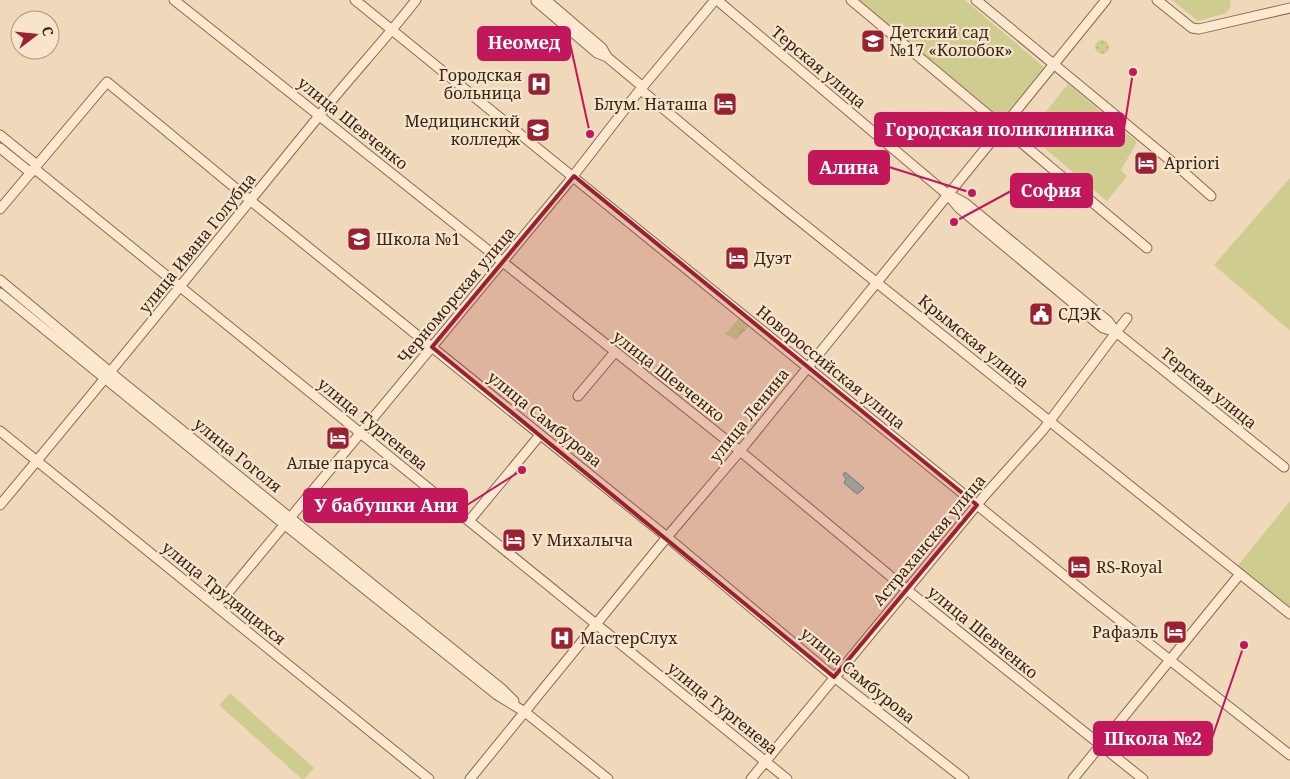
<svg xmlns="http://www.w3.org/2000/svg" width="1290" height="779" viewBox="0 0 1290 779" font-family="'Noto Serif',serif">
  <defs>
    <pattern id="grass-dots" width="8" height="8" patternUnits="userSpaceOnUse" patternTransform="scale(1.25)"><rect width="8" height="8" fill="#cecd8f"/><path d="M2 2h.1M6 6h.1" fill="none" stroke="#b2b07b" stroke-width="1.8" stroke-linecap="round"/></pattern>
    <pattern id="forest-crowns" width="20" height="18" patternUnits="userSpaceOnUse" patternTransform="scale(1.25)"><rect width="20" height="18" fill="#cecd8f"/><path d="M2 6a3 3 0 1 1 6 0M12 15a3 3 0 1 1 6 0" fill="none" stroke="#b2b07b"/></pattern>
    <pattern id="water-ripples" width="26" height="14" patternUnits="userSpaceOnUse" patternTransform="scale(1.25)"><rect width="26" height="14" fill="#9fc0b2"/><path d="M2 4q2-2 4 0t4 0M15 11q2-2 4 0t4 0" fill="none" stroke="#829c90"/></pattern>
  </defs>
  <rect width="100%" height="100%" fill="#f0d9bb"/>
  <!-- grass -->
  <path fill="url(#grass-dots)" d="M1095 47a7 7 0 1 1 14 0a7 7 0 1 1-14 0Z"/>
  <!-- forest -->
  <path fill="url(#forest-crowns)" d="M741 316 751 324 736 340 725 334Z"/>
  <!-- park -->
  <path fill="#cecd8f" d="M858 0H965L1045 68 1003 122Z
    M1172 0H1230L1231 6 1227 13 1198 21Z
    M1068 84 1137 142 1121 170 1127 176 1107 201 1028 134Z
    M1290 178V331L1214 265Z
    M1290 501V611L1236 568Z
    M230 693 314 768 304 779H302L219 705Z"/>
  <!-- water -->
  <path fill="url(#water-ripples)" stroke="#678e7f" d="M845 472 864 488 860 492 857 494 844 483 846 479 843 475Z"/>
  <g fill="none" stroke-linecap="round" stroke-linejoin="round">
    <!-- minor casing -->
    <g stroke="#876954" stroke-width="11">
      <path id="minor" d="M174 0 740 451 907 590 1143 779
        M355 0 1099 604 1290 755
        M546 0 602 48 607 57 643 87
        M717 0 948 195 959 208 1103 328 1116 332
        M851 0 1147 248
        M976 0 1177 166 1211 196
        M1157 0 1192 28 1199 29 1290 8
        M536 1 597 53 607 57
        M641 90 760 189 1290 614
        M0 135 37 165
        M0 148 31 173
        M35 169 787 779
        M954 197 965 203 1108 321 1116 332 1284 467
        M0 209 107 82 251 201 667 537 834 677 964 779
        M0 280 116 377 502 689 514 701
        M0 293 285 525 497 695 525 712 608 779
        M578 396 615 352
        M0 431 429 779
        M0 505C108 376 213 246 319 116 350 77 385 40 416 0
        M469 521 540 435
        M217 606 567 184 635 96 715 0
        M470 779 667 537 740 451 1106 0
        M751 779 985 495 1043 430 1127 318
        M1073 779 1240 574"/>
    </g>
    <!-- minor -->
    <use href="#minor" stroke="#fbe8ce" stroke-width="9"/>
  </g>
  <!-- marked area -->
  <path fill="#992131" fill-opacity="0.2" stroke="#992131" stroke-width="4" stroke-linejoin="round" d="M574 176 977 505 834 677 432 347Z"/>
  <!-- icons -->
  <defs>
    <g id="school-square" transform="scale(1.25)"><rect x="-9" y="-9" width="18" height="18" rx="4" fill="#992131" stroke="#f7e4cb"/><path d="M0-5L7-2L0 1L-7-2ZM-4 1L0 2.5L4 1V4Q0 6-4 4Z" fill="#fff"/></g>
    <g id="hospital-square" transform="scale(1.25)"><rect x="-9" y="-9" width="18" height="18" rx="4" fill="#992131" stroke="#f7e4cb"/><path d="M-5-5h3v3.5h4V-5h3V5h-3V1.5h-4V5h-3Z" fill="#fff"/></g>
    <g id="hotel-square" transform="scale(1.25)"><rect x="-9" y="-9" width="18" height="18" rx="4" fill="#992131" stroke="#f7e4cb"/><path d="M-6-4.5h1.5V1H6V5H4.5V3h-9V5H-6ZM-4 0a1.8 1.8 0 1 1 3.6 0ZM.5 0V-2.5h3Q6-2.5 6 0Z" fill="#fff"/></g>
    <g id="university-square" transform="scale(1.25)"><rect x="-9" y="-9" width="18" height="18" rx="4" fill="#992131" stroke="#f7e4cb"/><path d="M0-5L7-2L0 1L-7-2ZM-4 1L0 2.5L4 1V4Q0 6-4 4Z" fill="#fff"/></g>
    <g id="civic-square" transform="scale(1.25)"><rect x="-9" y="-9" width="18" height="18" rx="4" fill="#992131" stroke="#f7e4cb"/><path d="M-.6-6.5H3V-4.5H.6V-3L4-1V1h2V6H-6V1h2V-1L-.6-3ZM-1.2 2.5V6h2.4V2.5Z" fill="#fff"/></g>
  </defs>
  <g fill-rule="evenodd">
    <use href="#school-square" x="873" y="41"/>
    <use href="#hospital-square" x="539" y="84"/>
    <use href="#hotel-square" x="725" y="104"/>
    <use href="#university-square" x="538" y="130"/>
    <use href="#hotel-square" x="1146" y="163"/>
    <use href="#school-square" x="359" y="239"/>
    <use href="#hotel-square" x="737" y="258"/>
    <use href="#civic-square" x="1041" y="314"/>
    <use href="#hotel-square" x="338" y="438"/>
    <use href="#hotel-square" x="514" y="540"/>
    <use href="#hotel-square" x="1079" y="567"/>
    <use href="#hotel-square" x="1175" y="632"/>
    <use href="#hospital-square" x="562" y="638"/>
  </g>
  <g text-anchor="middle" stroke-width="4.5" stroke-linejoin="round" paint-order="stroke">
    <!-- poi labels -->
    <g font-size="16" fill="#36241a" stroke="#f7e4cb" text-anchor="start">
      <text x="890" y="38">Детский сад<tspan x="890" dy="18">№17 «Колобок»</tspan></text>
      <text x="522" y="81" text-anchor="end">Городская<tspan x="522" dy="18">больница</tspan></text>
      <text x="708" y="110" text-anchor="end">Блум. Наташа</text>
      <text x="520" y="127" text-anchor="end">Медицинский<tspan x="520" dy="18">колледж</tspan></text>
      <text x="1164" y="169">Apriori</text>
      <text x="376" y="245">Школа №1</text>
      <text x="754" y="264">Дуэт</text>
      <text x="1058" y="320">СДЭК</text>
      <text x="338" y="469" text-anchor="middle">Алые паруса</text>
      <text x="532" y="546">У Михалыча</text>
      <text x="1096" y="573">RS-Royal</text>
      <text x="1158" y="638" text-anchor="end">Рафаэль</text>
      <text x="580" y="644">МастерСлух</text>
    </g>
    <!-- street labels -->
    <g font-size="16" fill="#36241a" stroke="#f7e4cb">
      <text transform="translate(819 67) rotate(40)" y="6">Терская улица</text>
      <text transform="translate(353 123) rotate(39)" y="6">улица Шевченко</text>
      <text transform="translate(197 243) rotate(-51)" y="6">улица Ивана Голубца</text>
      <text transform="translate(456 295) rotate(-50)" y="6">Черноморская улица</text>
      <text transform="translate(974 341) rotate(39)" y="6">Крымская улица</text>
      <text transform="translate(831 367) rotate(39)" y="6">Новороссийская улица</text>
      <text transform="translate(669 376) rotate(38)" y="6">улица Шевченко</text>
      <text transform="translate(1209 388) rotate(39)" y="6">Терская улица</text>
      <text transform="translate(749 415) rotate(-51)" y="6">улица Ленина</text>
      <text transform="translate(545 419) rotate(39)" y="6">улица Самбурова</text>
      <text transform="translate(373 424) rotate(39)" y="6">улица Тургенева</text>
      <text transform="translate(238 455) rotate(39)" y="6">улица Гоголя</text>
      <text transform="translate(929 540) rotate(-50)" y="6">Астраханская улица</text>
      <text transform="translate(224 593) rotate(39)" y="6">улица Трудящихся</text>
      <text transform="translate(983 632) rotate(39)" y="6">улица Шевченко</text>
      <text transform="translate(858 675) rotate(39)" y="6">улица Самбурова</text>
      <text transform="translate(723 708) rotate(39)" y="6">улица Тургенева</text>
    </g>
  </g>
  <!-- callouts -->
  <path fill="none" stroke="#c2185b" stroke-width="2" d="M590 134L570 43M1133 72L1124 129M972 193L889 167M954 222L1011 191M522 470L467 505M1244 645L1212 738"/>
  <g fill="#c2185b" stroke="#f7e4cb" stroke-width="2">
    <circle cx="590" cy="134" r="5"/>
    <circle cx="1133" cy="72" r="5"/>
    <circle cx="972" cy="193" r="5"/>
    <circle cx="954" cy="222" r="5"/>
    <circle cx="522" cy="470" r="5"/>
    <circle cx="1244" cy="645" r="5"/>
  </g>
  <g fill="#c2185b" stroke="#c2185b" stroke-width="2">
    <rect x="478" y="27" width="92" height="33" rx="5"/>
    <rect x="875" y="113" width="249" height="33" rx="5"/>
    <rect x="809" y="151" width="80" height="33" rx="5"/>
    <rect x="1011" y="174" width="81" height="33" rx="5"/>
    <rect x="304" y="489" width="163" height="33" rx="5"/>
    <rect x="1094" y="722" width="118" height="33" rx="5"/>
  </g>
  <g font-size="18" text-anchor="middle" font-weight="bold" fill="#fff">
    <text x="524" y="49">Неомед</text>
    <text x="1000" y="136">Городская поликлиника</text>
    <text x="849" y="174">Алина</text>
    <text x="1051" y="197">София</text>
    <text x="386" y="512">У бабушки Ани</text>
    <text x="1153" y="745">Школа №2</text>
  </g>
  <!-- north arrow -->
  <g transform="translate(35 35) rotate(74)"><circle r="24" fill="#f7e4cb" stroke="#aa9784"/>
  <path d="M0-4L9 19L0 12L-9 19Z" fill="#992131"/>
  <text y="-8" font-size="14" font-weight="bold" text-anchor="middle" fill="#36241a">С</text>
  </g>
</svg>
